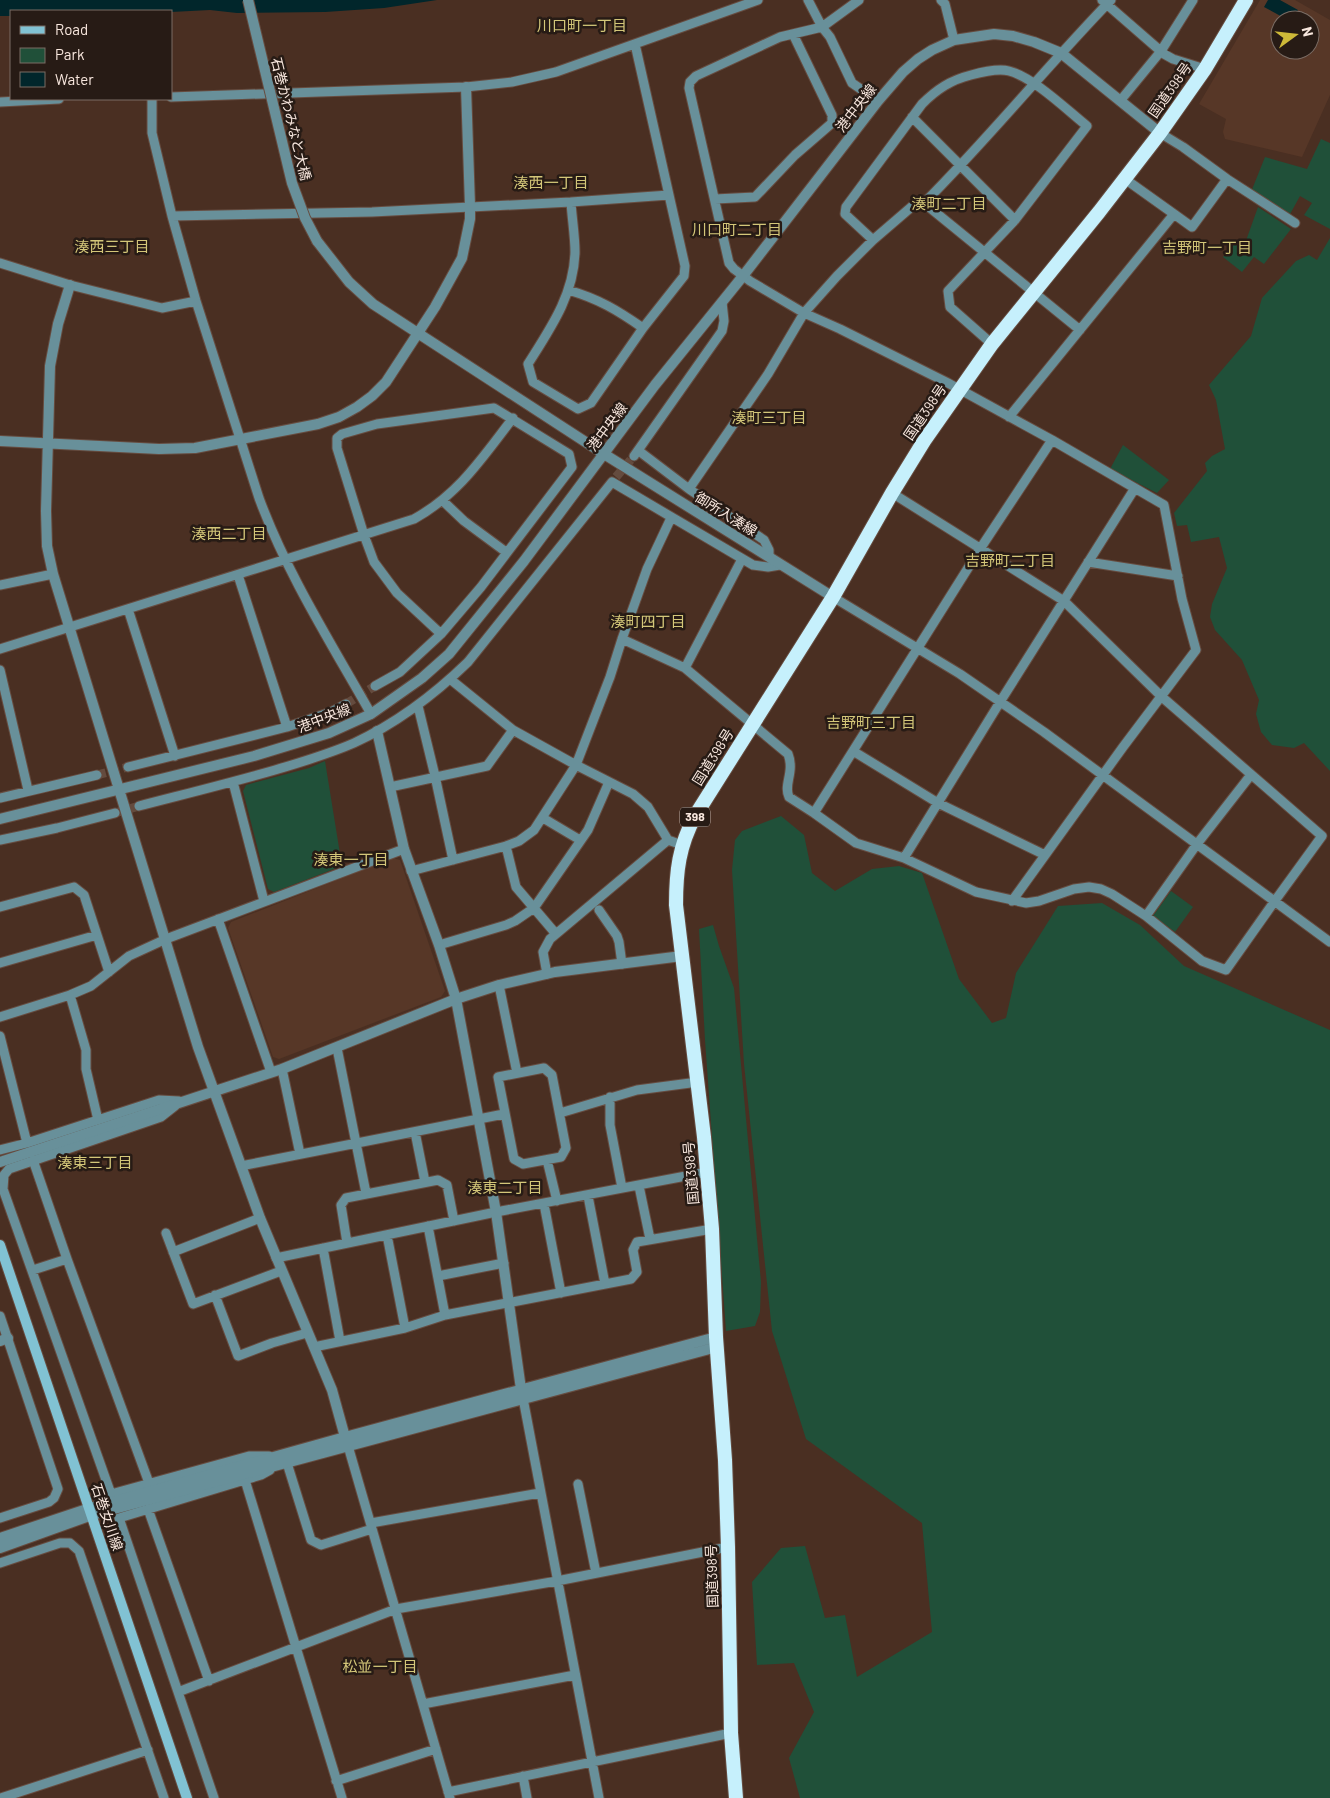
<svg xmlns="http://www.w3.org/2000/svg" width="1330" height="1798" viewBox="0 0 1330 1798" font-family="Barlow,'Noto Sans JP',sans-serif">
  <rect width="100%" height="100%" fill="#4a2f22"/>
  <!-- built -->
  <path fill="#573727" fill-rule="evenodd" d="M1260 0H1295L1330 20V95L1302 157 1225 139 1223 132 1226 119 1199 104ZM1280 20H1310V50H1280Z
    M393 858 400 860 445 991 441 997 279 1059 273 1057 228 928 231 922Z"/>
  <!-- green -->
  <path fill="#205039" d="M1321 139 1330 143V229L1304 215 1312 203 1300 196 1289 216 1251 192 1265 157 1307 169Z
    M1258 207 1291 229 1264 264 1254 257 1242 272 1223 257 1233 242 1243 249Z
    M1330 238V771L1304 743 1294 748 1272 745 1261 732 1256 714 1259 700 1242 660 1215 630 1210 617 1212 604 1227 568 1219 537 1191 542 1187 525 1177 526 1174 513 1207 471 1205 463 1212 456 1225 449 1216 400 1209 385 1251 336 1262 298 1296 261 1309 255 1317 260Z
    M1123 445 1169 480 1157 493 1110 469Z
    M325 761 342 866 274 892 268 889 243 791 246 785 309 768Z
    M781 816 804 835 812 873 835 891 872 869 899 866 922 873 959 979 992 1023 1006 1018 1016 973 1058 906 1102 903 1140 925 1184 966 1330 1030V1798H800L789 1758 814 1712 794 1663 757 1665 752 1582 781 1548 805 1546 825 1618 845 1615 857 1677 932 1632 922 1523 806 1439 772 1331 744 1064 732 870 735 840 742 831Z
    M1171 891 1193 907 1175 932 1153 916Z
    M713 925 719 946 734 988 761 1282 760 1312 755 1326 726 1331 705 1040 699 929Z"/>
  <!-- water -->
  <path fill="#01262b" d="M0 0H437L384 8 325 12 237 13 210 10 171 12 11 11V16H0Z
    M1268 0H1280L1298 10 1292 20H1288L1264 7Z"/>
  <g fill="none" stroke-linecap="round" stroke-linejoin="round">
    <!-- minor-tunnel -->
    <path stroke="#644b3e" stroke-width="9" stroke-dasharray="9 4.5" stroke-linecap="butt" d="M616 477 634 456
      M346 704 375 686
      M97 775 128 767
      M115 813 139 806"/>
    <!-- minor casing -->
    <g stroke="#664c40" stroke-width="11">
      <path id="minor" d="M808 0 822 27 830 37 852 83 878 101
        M859 0 822 27 780 37 696 76 690 82 689 88 729 263 734 269 750 281 804 313 840 329 948 383 1052 440 1164 505 1182 599 1196 650 1123 747 1012 901
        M941 0 945 4 954 40
        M1102 0 1164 54 1173 59 1205 69
        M171 97 466 87 512 82 556 72 758 0
        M152 99V133L172 216 196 301 259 498C287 574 331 643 371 714
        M1120 101 1161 51 1193 0
        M0 102 59 99
        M912 117 1015 220
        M1160 133 1183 147 1227 179 1295 223
        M1125 179 1174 214
        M715 199 755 197 795 155 832 123V115L793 34
        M571 202C572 219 575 236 575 252 574 295 550 329 528 364L533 382 578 409 591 403 643 328 684 276 685 266 635 44
        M924 203C989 138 1047 66 1111 0
        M172 216 372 212 571 202 669 195
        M873 240 845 214 846 207 922 104C937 89 951 80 971 75 982 72 998 68 1009 71 1033 77 1067 110 1087 126L1015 220 948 291 950 307 992 344
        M0 263 70 285 162 308 196 301
        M568 290C599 299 617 310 643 328
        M1009 417 1174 214 1192 227 1227 179
        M639 451 689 489 764 540 769 550V557
        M634 456 722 331 724 321 722 302
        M689 489 768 374 804 313 837 276 873 240 916 203H924L1080 330
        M443 501 464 521 506 552
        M1088 562 1178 576
        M238 575 287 727
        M0 585 53 574
        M833 597 960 674 1044 732 1330 942
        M128 609 175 756
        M622 639 685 668 788 754C795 772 783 785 789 797L814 813 856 843 904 858 976 892 1026 903 1039 901 1074 889 1089 887 1101 889 1112 894 1146 916 1202 961 1226 970 1274 902 1322 836 1162 697 1064 601 892 493
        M0 649 414 519C459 494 482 458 513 418
        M685 668 742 559
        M0 670 28 790
        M450 679 513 730 576 765 633 794 648 807 668 840 682 845
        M375 686 400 672 441 634 481 587 572 467 569 454 494 408 377 424 342 434 337 438V448L364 535 374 562 397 593 441 634
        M418 706 435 776 453 860
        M853 751 938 803 1045 855
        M128 767 287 727 331 712 346 704
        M233 782 264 901
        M390 787 487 766 513 730
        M0 798 97 775
        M139 806C185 794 230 783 275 770 302 762 329 754 354 743 397 723 434 695 468 662L612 482 753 565 768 567 780 565
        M814 813 980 549 1052 440
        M543 818 580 840
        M0 840 57 828 115 813
        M506 846 516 887 556 934
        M904 858 1000 702 1135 488
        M411 871 506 846 519 841 534 830 576 765 610 677 622 639 647 569 671 518
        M0 907 74 887 84 895 109 972
        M599 910 617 936 619 942 622 964
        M1146 916 1197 844 1250 776
        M218 919 271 1072
        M439 945 506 925 515 921 534 908 588 830 609 782
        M0 963 97 935
        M547 974 543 952 550 939 668 840
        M499 985 517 1073
        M70 995 86 1050V1069L98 1120
        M0 1017 70 995 91 986 129 956 166 939 404 849
        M0 1036 27 1143
        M337 1048 366 1193
        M544 1068 552 1075 566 1148 561 1157 523 1164 514 1159 498 1077Z
        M282 1069 300 1154
        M610 1097V1125L622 1188
        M175 1106 161 1117 9 1169 4 1175 3 1189 111 1494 249 1456H269
        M560 1113 637 1090 698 1082
        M415 1132 425 1182
        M0 1150 27 1143 159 1100 179 1101
        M33 1160 67 1259 149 1483
        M547 1160 557 1201
        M241 1166 504 1114
        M639 1186 650 1239
        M588 1196 605 1284
        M544 1204 561 1293
        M428 1226 445 1315
        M166 1233 193 1304 281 1271
        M387 1235 405 1328
        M347 1243 341 1205 346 1198 438 1180 447 1185 454 1221
        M323 1248 340 1341
        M173 1252 260 1218
        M276 1258 496 1212 707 1172
        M33 1270 67 1259
        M438 1276 504 1263
        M215 1295 238 1356 272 1343 307 1333
        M0 1316 58 1489 54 1498 49 1502 0 1518
        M314 1347 405 1328 445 1315 631 1279 637 1272 633 1250 637 1242 712 1229
        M522 1393 599 1798
        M346 1439 450 1798
        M287 1463 311 1540 321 1545 372 1529
        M245 1480 342 1798
        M578 1484 596 1573
        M148 1509 209 1681
        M371 1523 540 1493
        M0 1563 60 1543H70L79 1551 164 1798
        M178 1692 396 1609 557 1581 728 1547
        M423 1704 575 1675
        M523 1776 527 1798
        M336 1781 436 1749
        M448 1792 731 1733
        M1 1798 148 1750
        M214 1798 119 1518 261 1475 270 1470"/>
    </g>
    <!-- tertiary casing -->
    <g stroke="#664c40" stroke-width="12">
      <path id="tertiary" d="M317 241 349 282 373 304 604 454 833 597
        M70 285 58 324 50 366 46 511 47 546 53 574 198 1047 260 1218 332 1390 345 1437
        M0 441 159 449 195 448 318 424 339 417 357 407 372 396 386 382 435 307 462 258 470 219V206L466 87
        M377 731 404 849 439 945 456 999 496 1212 521 1389
        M0 819 254 756 329 733 371 714 422 678 449 654 524 561 655 385 743 276 878 101 903 72 918 59 932 50 954 40 994 34 1013 36 1034 42 1061 53 1160 133
        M0 1162 282 1069 456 999 499 985 555 972 682 956
        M0 1341 8 1338
        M0 1538 90 1508 345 1437 716 1337
        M0 1548 92 1515 717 1347"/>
    </g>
    <!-- secondary casing -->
    <g stroke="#664c40" stroke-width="12">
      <path id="secondary" d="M0 1245 187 1798"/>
    </g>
    <!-- trunk casing -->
    <g stroke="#664c40" stroke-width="16">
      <path id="trunk" d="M736 1798 731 1733 728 1547 725 1460 716 1337 712 1229 704 1137 676 905C676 871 679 846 695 816L833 597 892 493 924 441 992 344 1099 212 1160 133 1205 69 1246 0"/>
    </g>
    <!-- minor -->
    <use href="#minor" stroke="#68909a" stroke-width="9"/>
    <!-- tertiary -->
    <use href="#tertiary" stroke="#68909a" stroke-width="10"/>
    <!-- secondary -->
    <use href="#secondary" stroke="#81c2d3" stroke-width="10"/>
    <!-- trunk -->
    <use href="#trunk" stroke="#c6f0fc" stroke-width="14"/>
    <!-- tertiary-bridge casing -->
    <g stroke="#664c40" stroke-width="12" stroke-linecap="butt">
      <path id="tertiary-bridge" d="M248 0 292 183 305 218 317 241"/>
    </g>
    <!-- tertiary-bridge -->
    <use href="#tertiary-bridge" stroke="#68909a" stroke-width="10"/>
  </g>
  <g text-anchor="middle" stroke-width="5" stroke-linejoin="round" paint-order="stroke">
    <!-- shield labels -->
    <rect fill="#271b15" stroke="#b9aaa2" stroke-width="1" x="680" y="807.5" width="30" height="19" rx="4"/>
    <g font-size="12" font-weight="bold" fill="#f8e7de">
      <text x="695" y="821">398</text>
    </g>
    <!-- street labels -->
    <g font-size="14" fill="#f8e7de" stroke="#271b15">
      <text transform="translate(1170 90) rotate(-55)" y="5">国道398号</text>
      <text transform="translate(856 108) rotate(-52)" y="5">港中央線</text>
      <text transform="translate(291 119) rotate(76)" y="5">石巻かわみなと大橋</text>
      <text transform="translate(925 412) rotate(-56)" y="5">国道398号</text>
      <text transform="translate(607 427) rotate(-53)" y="5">港中央線</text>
      <text transform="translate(726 514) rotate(32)" y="5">御所入湊線</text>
      <text transform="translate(324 718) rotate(-21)" y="5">港中央線</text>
      <text transform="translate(713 757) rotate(-58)" y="5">国道398号</text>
      <text transform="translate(691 1173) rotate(-95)" y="5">国道398号</text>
      <text transform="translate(107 1517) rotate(71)" y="5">石巻女川線</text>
      <text transform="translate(712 1576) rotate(-92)" y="5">国道398号</text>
    </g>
    <!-- neighbourhood labels -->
    <g font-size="15" fill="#d4c779" stroke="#271b15">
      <text x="582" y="31">川口町一丁目</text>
      <text x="551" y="188">湊西一丁目</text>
      <text x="949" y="209">湊町二丁目</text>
      <text x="737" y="235">川口町二丁目</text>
      <text x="112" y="252">湊西三丁目</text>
      <text x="1207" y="253">吉野町一丁目</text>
      <text x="769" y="423">湊町三丁目</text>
      <text x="229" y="539">湊西二丁目</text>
      <text x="1010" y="566">吉野町二丁目</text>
      <text x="648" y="627">湊町四丁目</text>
      <text x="871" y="728">吉野町三丁目</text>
      <text x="351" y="865">湊東一丁目</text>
      <text x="95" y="1168">湊東三丁目</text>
      <text x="505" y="1193">湊東二丁目</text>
      <text x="380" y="1672">松並一丁目</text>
    </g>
  </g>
  <!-- legend -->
  <rect x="10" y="10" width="162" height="90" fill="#271b15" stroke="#7b6d65"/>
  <rect x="20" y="26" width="25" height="8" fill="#81c2d3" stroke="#7b6d65"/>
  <text x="55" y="35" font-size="15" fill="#f8e7de">Road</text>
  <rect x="20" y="48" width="25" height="15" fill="#205039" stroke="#7b6d65"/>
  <text x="55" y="60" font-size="15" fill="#f8e7de">Park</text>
  <rect x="20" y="72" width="25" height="15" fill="#01262b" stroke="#7b6d65"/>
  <text x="55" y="85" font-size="15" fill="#f8e7de">Water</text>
  <!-- north arrow -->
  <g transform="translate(1295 35) rotate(75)"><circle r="24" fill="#271b15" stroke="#7b6d65"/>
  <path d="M0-4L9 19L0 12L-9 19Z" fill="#ceb938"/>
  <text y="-8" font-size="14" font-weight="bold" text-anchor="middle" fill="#f8e7de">N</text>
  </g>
</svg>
